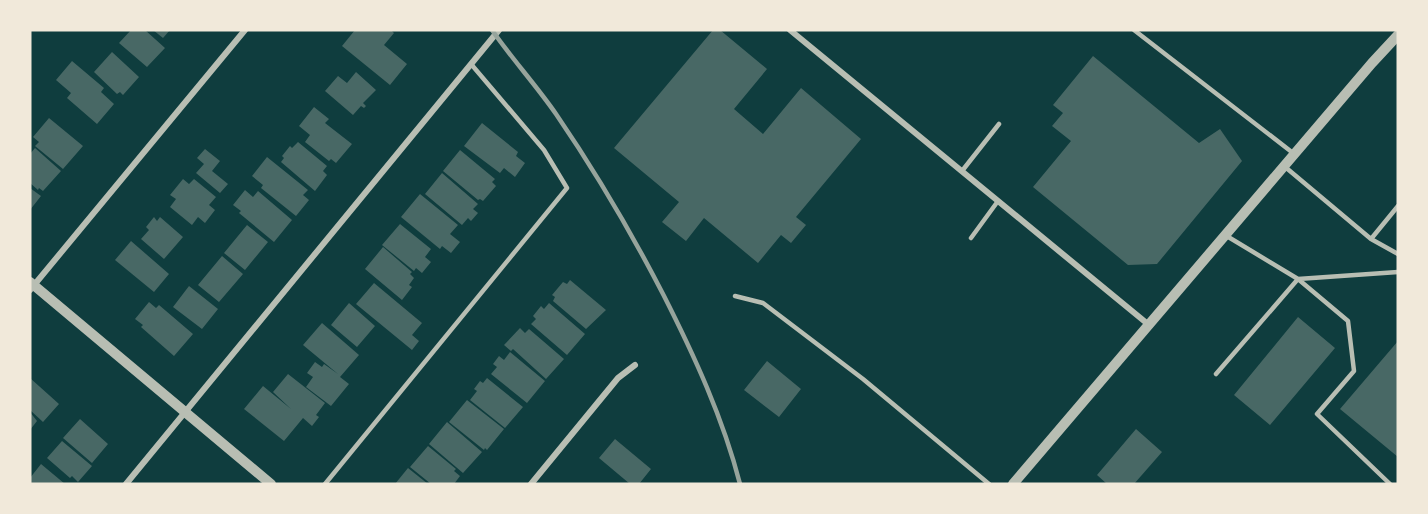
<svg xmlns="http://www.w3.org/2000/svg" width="1428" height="514" viewBox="0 0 1428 514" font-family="Jost,sans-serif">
  <rect width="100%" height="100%" fill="#0f3d3e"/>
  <!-- building -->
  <path fill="#486865" d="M131 30H145L165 48 147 67 119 43Z
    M153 30H170L163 38Z
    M355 30H391L394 33 384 45 407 64 390 85 342 46Z
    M713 30H720L767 69 734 109 763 134 801 88 861 139 796 217 806 225 791 243 781 235 758 263 704 218 686 241 662 222 679 202 614 148Z
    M112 52 139 77 123 95 120 92 117 94 94 72Z
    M1093 56 1199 143 1220 129 1242 161 1157 264 1128 265 1033 187 1071 141 1052 126 1063 113 1053 105Z
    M72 61 104 88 101 92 114 104 97 124 67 98 71 93 56 80Z
    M356 72 376 90 363 103 366 106 364 108 361 106 353 115 325 91 338 76 347 83Z
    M314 107 329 119 325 123 352 144 336 163 331 159 329 161 305 142 310 135 299 126Z
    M49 118 83 146 63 169 35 146 39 142 33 137Z
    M482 123 518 152 516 156 525 163 515 177 504 168 500 173 464 146Z
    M298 142 327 166 323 171 327 175 315 191 281 162 284 158 282 156 290 146 292 148Z
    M35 148 61 171 43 191 39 188 38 190 30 183V154Z
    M205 149 220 161 212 171 228 184 220 193 196 173 204 164 197 158Z
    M460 150 495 179 492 182 496 186 483 201 480 199 478 200 443 171Z
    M267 157 308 190 303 195 309 200 296 216 261 188 263 185 252 176Z
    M442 173 478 204 473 209 478 213 471 221 468 218 462 225 425 194Z
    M183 179 189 184 194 179 216 197 209 205 215 210 205 223 198 217 192 225 170 207 176 199 170 195Z
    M30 188 41 196 30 210Z
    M245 190 253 197 258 191 292 220 274 242 239 213 241 211 233 205Z
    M420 194 458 225 450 234 460 242 451 253 442 246 440 249 401 217Z
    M154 217 157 221 160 217 183 237 164 259 141 239 149 230 146 227Z
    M400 224 431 249 425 257 431 262 422 273 416 268 414 271 382 245Z
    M247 225 268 242 245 270 224 253Z
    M131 241 169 274 154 292 115 260Z
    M383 247 412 272 410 274 414 278 409 285 412 287 402 300 365 269Z
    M222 256 243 274 219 302 198 285Z
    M570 280 606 310 586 329 553 301 555 297 552 295 563 282 567 284Z
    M374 283 422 323 412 335 419 341 412 350 356 304Z
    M189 286 218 309 202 329 173 307Z
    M149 302 156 308 159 305 193 334 174 356 141 327 143 325 135 319Z
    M349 303 375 326 357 347 331 325Z
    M549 303 585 334 567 355 531 324 536 319 533 316 541 306 544 309Z
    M1298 317 1335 348 1270 425 1234 395Z
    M322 323 359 355 340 377 349 384 331 406 306 387 313 377 307 373 315 362 322 367 324 364 338 374 303 345Z
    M520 328 525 333 529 329 564 359 546 379 513 349 511 351 504 345Z
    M1398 341V457L1340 409Z
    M510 352 545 381 527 403 491 374 497 367 493 364 499 356 504 360Z
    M767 361 801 389 779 417 744 390Z
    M288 374 325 403 316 415 319 417 312 426 303 418 284 441 244 409 263 386 291 409 273 392Z
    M30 378 59 404 43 422 30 410Z
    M487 378 523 407 505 428 470 400 477 391 474 389 480 381 483 383Z
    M467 400 504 429 487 450 485 448 484 450 449 422Z
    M30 412 37 421 30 430Z
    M80 419 108 444 92 463 63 438Z
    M447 422 482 452 463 473 429 444Z
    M1136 429 1162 452 1134 484H1107L1097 475Z
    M615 439 651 469 639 484H630L599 458Z
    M62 441 92 466 78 482 72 476 70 478 47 458Z
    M428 446 456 469 454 471 460 476 454 484H431L410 467Z
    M41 464 65 484H30V478Z
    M408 468 428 484H395Z"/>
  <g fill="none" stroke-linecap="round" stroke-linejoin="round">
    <!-- service -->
    <path stroke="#b8beb3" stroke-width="4.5" d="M1134 30 1293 153
      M1284 166 1371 239 1398 254
      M962 171 999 124
      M1225 235 1298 279 1348 321 1354 371 1317 414 1390 484
      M971 238 998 201
      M1371 239 1398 206
      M735 296 763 303 863 379 989 484
      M1216 374 1298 279 1398 272
      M325 484 567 188 544 150 471 64"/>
    <!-- minor -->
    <path stroke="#b8beb3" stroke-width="6" d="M790 30 1149 325
      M30 290 245 30
      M126 484 499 30
      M531 484 618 378 635 365"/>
    <!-- tertiary -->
    <path stroke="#b8beb3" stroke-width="10" d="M30 282 271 484
      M1013 484 1372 63 1398 35"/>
    <!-- rail -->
    <path stroke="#97a49c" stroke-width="4.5" d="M492 30C512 59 536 85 556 114 595 171 631 232 663 294 694 355 723 418 740 484"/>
  </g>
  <!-- border -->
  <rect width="1428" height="514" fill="none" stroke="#f1e9da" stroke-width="63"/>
</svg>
